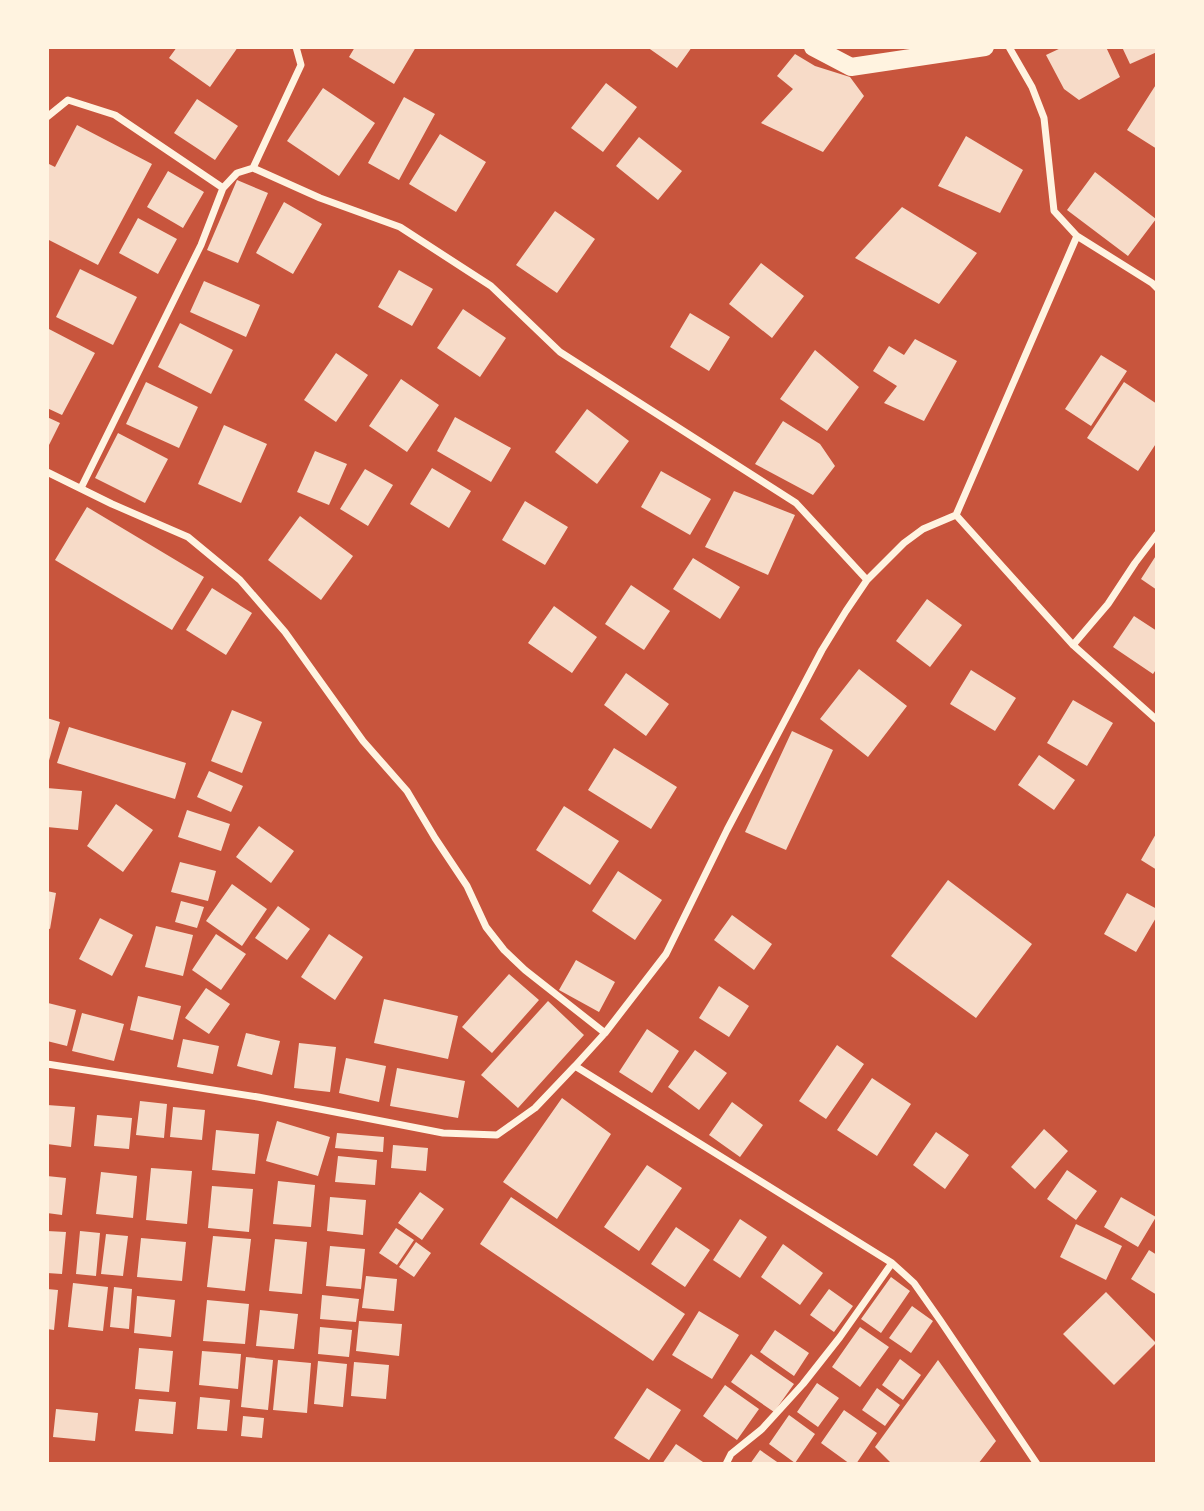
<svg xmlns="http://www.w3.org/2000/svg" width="1204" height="1511" viewBox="0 0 1204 1511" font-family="'Asap Condensed',sans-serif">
  <rect width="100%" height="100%" fill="#c8553d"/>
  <!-- building -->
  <path fill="#f7dbc8" d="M177 47H238L210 87 169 58Z
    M355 47H416L394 84 349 57Z
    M647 47H692L677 68Z
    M1063 47H1106L1120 77 1079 100 1064 89 1046 55Z
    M1122 47H1157V52L1130 64Z
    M795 54 815 66 850 77 864 96 823 152 761 123 793 89 777 76Z
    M606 83 637 107 603 152 571 128Z
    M1157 83V149L1127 130Z
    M323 88 375 123 339 176 287 141Z
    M404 97 435 114 399 180 368 163Z
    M197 99 238 126 215 160 174 133Z
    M77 125 152 164 98 265 47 239V163L55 167Z
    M440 134 486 162 456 212 409 184Z
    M966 136 1023 170 1000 213 938 186Z
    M639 137 682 171 658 200 616 166Z
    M168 171 204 192 183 228 147 207Z
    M1095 172 1156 219 1128 256 1067 210Z
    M237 180 268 193 238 263 207 250Z
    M284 202 322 224 293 274 256 253Z
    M902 207 977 253 939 304 855 258Z
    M555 211 595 239 557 293 516 265Z
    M138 218 177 239 158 274 119 253Z
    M761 263 804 296 772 338 729 304Z
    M80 269 137 297 113 345 56 317Z
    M399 270 433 289 412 326 378 307Z
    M204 281 260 305 246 337 190 312Z
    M463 309 506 338 480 377 437 348Z
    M690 313 730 337 709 371 670 347Z
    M180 323 233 350 211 394 158 367Z
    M47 328 95 353 62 415 47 408Z
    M915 339 957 361 924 421 884 403 897 386 873 371 889 346 904 355Z
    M815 350 859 387 827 431 780 399Z
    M336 353 368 375 336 422 304 400Z
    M1101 355 1127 371 1091 426 1065 409Z
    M401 379 439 405 407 452 369 426Z
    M146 382 198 407 179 448 126 424Z
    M1124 382 1157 404V442L1138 471 1087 438Z
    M587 409 629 441 597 484 555 452Z
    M47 417 60 423 47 449Z
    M455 417 511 448 491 482 437 451Z
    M783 421 820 444 835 466 813 495 755 464Z
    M224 425 267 444 241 503 198 484Z
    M118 433 168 459 145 503 95 478Z
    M315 451 347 464 329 505 297 492Z
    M432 468 471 491 449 528 410 504Z
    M365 469 393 485 368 526 340 509Z
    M661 471 711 499 690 535 641 507Z
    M734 491 795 515 768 575 705 547Z
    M525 501 568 527 545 565 502 540Z
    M87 507 204 577 172 630 55 560Z
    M300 516 353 556 321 600 268 560Z
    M1157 554V590L1141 579Z
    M693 558 740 587 720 619 673 589Z
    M631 585 670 611 644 650 605 624Z
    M212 588 252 613 226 655 186 630Z
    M927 599 962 625 930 667 896 641Z
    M554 606 597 637 572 673 528 643Z
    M1134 616 1157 631V668L1153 674 1113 647Z
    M859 669 907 706 868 757 820 719Z
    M971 670 1016 698 995 731 950 704Z
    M626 673 669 704 646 736 604 705Z
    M1073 700 1113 723 1087 766 1047 743Z
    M232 710 262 722 242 773 211 761Z
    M47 718 60 722 48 764H47Z
    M69 727 186 763 175 799 57 763Z
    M792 731 833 750 786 850 745 832Z
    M614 748 677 787 651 829 588 790Z
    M1039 755 1075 780 1054 810 1018 785Z
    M209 771 243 786 231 812 197 797Z
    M47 788 82 791 78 830 47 827Z
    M116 804 153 830 123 872 87 846Z
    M564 806 619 841 590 885 536 850Z
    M187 810 230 824 221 851 178 837Z
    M259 826 294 851 271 883 236 857Z
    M1157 832V870L1141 860Z
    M180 862 216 871 208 901 171 892Z
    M618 871 662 900 635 940 592 911Z
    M948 880 1032 944 976 1018 891 956Z
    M232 884 267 909 242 946 206 921Z
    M47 891 56 893 50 929 47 928Z
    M1127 893 1157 909V916L1136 952 1104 934Z
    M181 901 204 907 197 928 175 922Z
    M278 906 310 929 287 960 255 938Z
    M732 915 772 944 754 970 714 940Z
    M100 918 133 935 112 976 79 959Z
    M156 926 193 935 183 976 145 967Z
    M216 934 246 954 221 990 192 970Z
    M329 934 363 957 335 1000 301 977Z
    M576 960 615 982 599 1012 559 990Z
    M509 974 539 1000 492 1053 462 1027Z
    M719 986 749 1006 729 1037 699 1018Z
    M206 988 230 1004 209 1034 185 1018Z
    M138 996 181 1006 173 1040 130 1030Z
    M384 999 458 1016 448 1059 374 1043Z
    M548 1001 584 1035 518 1108 481 1075Z
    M48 1003 76 1010 67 1046 47 1041Z
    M82 1013 124 1024 114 1061 72 1051Z
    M647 1029 679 1051 652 1093 619 1072Z
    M246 1033 280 1041 272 1075 237 1066Z
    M183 1039 219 1046 213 1074 177 1067Z
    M299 1043 336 1047 330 1092 294 1088Z
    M837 1045 864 1064 826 1119 799 1101Z
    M695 1050 727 1073 699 1110 668 1087Z
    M346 1058 386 1066 379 1102 339 1093Z
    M397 1068 465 1081 458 1118 390 1106Z
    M872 1078 911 1104 877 1156 837 1130Z
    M562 1098 611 1134 557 1219 503 1182Z
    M140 1101 167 1104 164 1138 136 1135Z
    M732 1102 763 1125 740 1157 709 1135Z
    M47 1105 75 1107 71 1147 47 1144Z
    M173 1107 205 1110 202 1140 170 1137Z
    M97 1115 132 1118 129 1149 94 1146Z
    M277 1121 330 1137 318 1176 266 1161Z
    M1044 1129 1068 1151 1035 1189 1011 1167Z
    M216 1130 259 1134 255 1174 212 1170Z
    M936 1132 969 1155 945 1189 913 1165Z
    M337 1133 384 1137 383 1152 335 1148Z
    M393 1145 428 1148 426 1171 391 1168Z
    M338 1156 377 1160 375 1185 335 1182Z
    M647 1165 682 1188 639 1251 604 1227Z
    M151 1168 192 1171 187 1224 146 1220Z
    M1067 1170 1097 1191 1076 1220 1047 1199Z
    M101 1172 137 1176 133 1218 96 1214Z
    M47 1176 66 1178 62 1215 47 1213Z
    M278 1181 315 1185 311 1227 273 1224Z
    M212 1186 253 1189 249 1232 208 1228Z
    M420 1192 444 1209 422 1240 398 1223Z
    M330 1197 366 1200 363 1235 327 1231Z
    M511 1197 685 1314 653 1361 480 1244Z
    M1121 1197 1156 1217 1138 1247 1104 1227Z
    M740 1219 767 1237 740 1278 713 1260Z
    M1076 1224 1122 1246 1106 1280 1060 1257Z
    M676 1227 710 1250 685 1287 651 1264Z
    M396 1228 414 1240 397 1265 379 1253Z
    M47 1231 66 1232 62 1274 47 1273Z
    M80 1231 100 1233 96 1276 76 1274Z
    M106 1234 128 1236 123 1276 101 1274Z
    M213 1236 251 1239 245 1291 207 1287Z
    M141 1238 186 1242 182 1281 137 1277Z
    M275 1239 307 1242 302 1294 269 1291Z
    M416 1242 431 1253 414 1277 399 1267Z
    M783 1244 823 1273 800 1305 761 1277Z
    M330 1246 365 1249 361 1289 326 1286Z
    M1149 1250 1157 1255V1295L1131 1279Z
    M366 1276 397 1279 394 1311 362 1308Z
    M891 1277 910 1291 881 1333 861 1319Z
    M73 1283 108 1287 103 1331 68 1327Z
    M114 1287 132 1289 129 1329 110 1327Z
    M47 1289 58 1290 54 1330 47 1329Z
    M829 1289 853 1306 834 1332 810 1315Z
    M1106 1292 1156 1343 1114 1385 1063 1334Z
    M322 1295 359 1299 356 1322 320 1319Z
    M137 1296 175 1300 171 1337 134 1333Z
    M207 1300 249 1304 245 1344 203 1341Z
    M912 1306 933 1321 911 1353 889 1338Z
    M260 1310 298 1314 294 1349 256 1346Z
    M699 1311 739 1335 712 1379 672 1355Z
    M359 1321 402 1324 399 1356 356 1351Z
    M320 1327 352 1330 349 1357 318 1354Z
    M860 1327 889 1347 860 1387 832 1367Z
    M775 1330 809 1353 794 1376 760 1352Z
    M139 1348 173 1351 169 1392 135 1389Z
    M202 1351 241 1354 238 1389 199 1385Z
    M751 1354 794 1384 774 1412 731 1382Z
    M246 1357 273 1360 268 1410 241 1407Z
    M900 1359 921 1375 903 1400 882 1385Z
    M278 1360 311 1363 307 1413 273 1410Z
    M938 1360 996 1441 978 1464H892L875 1447Z
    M318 1361 347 1364 343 1407 314 1404Z
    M354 1362 389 1365 386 1399 351 1396Z
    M817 1383 839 1398 818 1427 797 1412Z
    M725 1385 759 1409 737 1440 703 1416Z
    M647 1388 681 1410 649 1460 614 1438Z
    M877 1388 900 1405 885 1426 862 1410Z
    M200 1397 230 1400 227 1431 197 1429Z
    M139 1399 176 1402 173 1434 135 1431Z
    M56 1409 98 1413 95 1441 53 1437Z
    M844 1410 877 1433 856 1464H850L821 1443Z
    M789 1415 815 1434 795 1463 769 1444Z
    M243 1416 264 1418 262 1438 241 1436Z
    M676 1444 706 1464H662Z
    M760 1450 780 1464H750Z"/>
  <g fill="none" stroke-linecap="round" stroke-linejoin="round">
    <!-- minor -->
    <path stroke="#fff3e0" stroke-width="7" d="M1009 47 1032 87 1044 118 1054 211 1077 236 1152 283 1157 288
      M47 117 68 100 115 115 223 188 237 173 253 168 320 198 400 227 491 286 560 352 796 503 867 580
      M253 168 301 65 296 47
      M47 472 112 504 188 537 240 580 285 632 363 741 407 791 435 838 467 886 486 927 504 950 525 970 605 1033
      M81 488 201 245 223 188
      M956 515 1077 236
      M956 515 1073 645 1157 720
      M1073 645 1108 604 1135 563 1157 534
      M47 1064 258 1097 443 1133 497 1135 535 1108 575 1066 605 1033 666 954 727 830 822 650 846 611 867 580 904 543 923 529 956 515
      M575 1066 892 1263 914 1283 940 1320 1037 1464
      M726 1464 731 1454 762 1429 803 1384 840 1337 892 1263"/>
    <!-- primary -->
    <path stroke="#fff3e0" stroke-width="18" d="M813 47 851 67 985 47"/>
  </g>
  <!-- border -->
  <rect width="1204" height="1511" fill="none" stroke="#fff3e0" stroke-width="98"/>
</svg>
